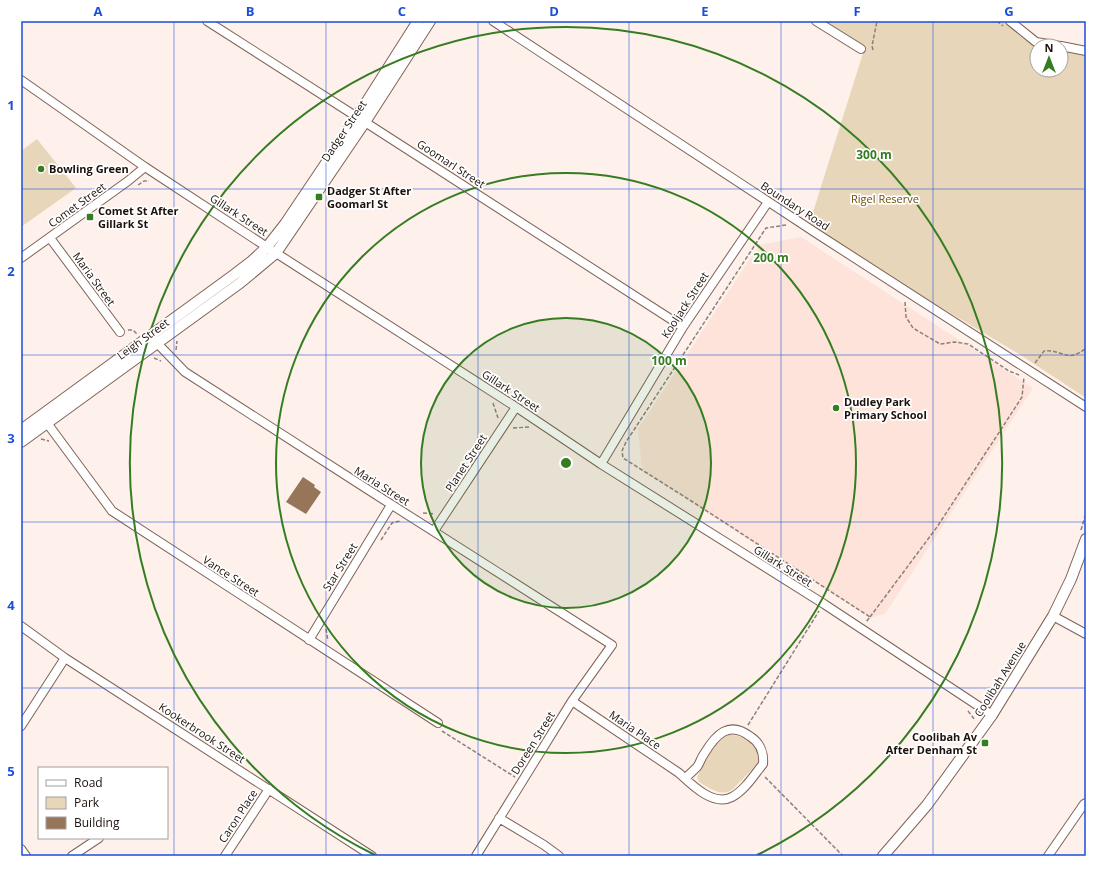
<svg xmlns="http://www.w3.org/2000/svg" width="1107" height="877" viewBox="0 0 1107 877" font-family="'Open Sans',sans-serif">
  <rect width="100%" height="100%" fill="#fef0eb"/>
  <!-- built -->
  <path fill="#fde3d9" d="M801 237 1033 388 885 614 870 618 642 471 638 429 759 245Z"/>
  <!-- green -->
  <path fill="#e7d6b9" d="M817 21H1010L1037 46V70H1061V46L1086 51V398L1019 354 808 228 864 50Z
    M37 139 76 188 21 227V151Z
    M728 735C745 735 759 742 759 762L733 789C721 798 710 788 699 782L697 777C704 765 715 740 728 735Z"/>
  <!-- building -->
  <path fill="#967559" d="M303 477 315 485 314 487 321 492 306 514 286 502Z"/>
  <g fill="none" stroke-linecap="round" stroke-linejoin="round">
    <!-- minor casing -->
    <g stroke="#806257" stroke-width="10">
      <path id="minor" d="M207 21 368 124 683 327
        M493 21 819 235 1086 407
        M816 21 861 49
        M1010 21 1036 42 1060 46
        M1061 46 1086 51
        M21 80 145 167 276 253 516 407 601 464 824 604 992 715
        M50 238 120 332
        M21 258 128 181 145 167
        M155 340 157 343 185 372C327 464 469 554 612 645L572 701 476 856
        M44 418 47 423 112 511 438 723
        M601 464 683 327 768 202
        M434 531 516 407
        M1053 616 1086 634
        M21 626 65 658 372 856
        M309 640 391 505
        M572 701 679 773C691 784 713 807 732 797 745 790 754 775 763 764 764 753 760 743 751 737 729 720 716 734 704 754 701 758 700 763 697 767 693 771 689 775 685 778
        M21 726 65 658
        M499 818 544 845 559 856
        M21 849 26 856
        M72 856 99 838
        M225 856 269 789
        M1048 856 1084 804 1086 803"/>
    </g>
    <!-- tertiary casing -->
    <g stroke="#806257" stroke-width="12">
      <path id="tertiary" d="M21 430 235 274 252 261 267 247 285 224 357 117 418 21
        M21 442 240 283 276 253 365 122 430 21
        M883 856 927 805 992 715 1053 616 1071 579 1086 539"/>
    </g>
    <!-- path -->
    <path stroke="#8d807b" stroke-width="1.5" stroke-dasharray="4 2" stroke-linecap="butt" d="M997 21 1003 26
      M873 50 872 46 877 21
      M138 185 144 181H149
      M786 225 766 228 626 442 622 451 623 458 693 502 870 617 866 622
      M905 302 906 317 913 328 940 344 955 342 968 344 1009 371 1019 375
      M128 330H133L137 334
      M176 350 177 341
      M154 358 161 361
      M1035 363 1044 351C1063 349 1067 364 1086 348
      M493 403 498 418
      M513 428 529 427
      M41 439 49 441
      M423 513 435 514
      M1081 530 1086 513
      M381 540 392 523 400 521
      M870 617 937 527 1000 431 1022 397 1024 377
      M326 629 328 641
      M968 711 975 720
      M748 725 819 611
      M442 731 515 777
      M765 777 843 856"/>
    <!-- minor -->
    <use href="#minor" stroke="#fff" stroke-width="8"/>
    <!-- tertiary -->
    <use href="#tertiary" stroke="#fff" stroke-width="10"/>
  </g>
  <!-- grid -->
  <path fill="none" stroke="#1d4ed8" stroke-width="1" stroke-opacity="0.55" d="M174 21V856M326 21V856M478 21V856M629 21V856M781 21V856M933 21V856M21 189H1086M21 355H1086M21 522H1086M21 688H1086"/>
  <!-- distance rings -->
  <circle cx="566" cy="463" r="145" fill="#367c20" fill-opacity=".12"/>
  <g fill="none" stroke="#367c20" stroke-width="2">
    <circle cx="566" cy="463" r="145"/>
    <circle cx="566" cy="463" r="290"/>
    <path d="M375 855A436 436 0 1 1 757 855"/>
  </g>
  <!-- markers -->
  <g fill="#367c20" stroke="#fff" stroke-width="1.5">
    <circle cx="41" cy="169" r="4"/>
    <rect x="315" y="193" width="8" height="8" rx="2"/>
    <rect x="86" y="213" width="8" height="8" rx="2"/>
    <circle cx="836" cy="408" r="4"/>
    <rect x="981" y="739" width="8" height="8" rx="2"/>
  </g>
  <g text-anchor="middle" stroke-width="3.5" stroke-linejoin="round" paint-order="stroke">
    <!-- street labels -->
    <g font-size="11" fill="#1c110c" stroke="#fff">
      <text transform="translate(344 131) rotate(-56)" y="4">Dadger Street</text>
      <text transform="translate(451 164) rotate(33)" y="4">Goomarl Street</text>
      <text transform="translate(77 205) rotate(-36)" y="4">Comet Street</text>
      <text transform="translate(795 206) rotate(33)" y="4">Boundary Road</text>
      <text transform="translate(239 215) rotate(33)" y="4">Gillark Street</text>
      <text transform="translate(94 279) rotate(54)" y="4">Maria Street</text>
      <text transform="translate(685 305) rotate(-57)" y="4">Kooljack Street</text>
      <text transform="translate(143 339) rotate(-36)" y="4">Leigh Street</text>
      <text transform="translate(511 391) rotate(33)" y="4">Gillark Street</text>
      <text transform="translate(466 463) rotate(-57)" y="4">Planet Street</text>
      <text transform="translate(382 486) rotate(32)" y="4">Maria Street</text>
      <text transform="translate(783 566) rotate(32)" y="4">Gillark Street</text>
      <text transform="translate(340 567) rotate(-58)" y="4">Star Street</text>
      <text transform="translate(231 576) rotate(33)" y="4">Vance Street</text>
      <text transform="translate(1000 679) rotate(-58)" y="4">Coolibah Avenue</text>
      <text transform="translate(635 730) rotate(34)" y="4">Maria Place</text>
      <text transform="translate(202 733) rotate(33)" y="4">Kookerbrook Street</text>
      <text transform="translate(533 743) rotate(-58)" y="4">Doreen Street</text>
      <text transform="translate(238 816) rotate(-57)" y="4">Caron Place</text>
    </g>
    <!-- poi labels -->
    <g font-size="11" font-weight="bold" fill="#1c110c" stroke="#fff" text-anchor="start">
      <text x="49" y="173">Bowling Green</text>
      <text x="327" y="195">Dadger St After<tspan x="327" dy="13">Goomarl St</tspan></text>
      <text x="98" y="215">Comet St After<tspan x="98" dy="13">Gillark St</tspan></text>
      <text x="844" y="406">Dudley Park<tspan x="844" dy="13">Primary School</tspan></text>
      <text x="977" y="741" text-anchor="end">Coolibah Av<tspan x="977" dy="13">After Denham St</tspan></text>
    </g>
    <!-- park labels -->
    <g font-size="11" fill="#6e4e0a" stroke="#fff">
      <text x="885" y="203">Rigel Reserve</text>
    </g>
  </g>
  <circle cx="566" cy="463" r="6" fill="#367c20" stroke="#fff" stroke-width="2"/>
  <g font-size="12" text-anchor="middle" font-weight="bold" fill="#367c20" stroke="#fff" stroke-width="3.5" stroke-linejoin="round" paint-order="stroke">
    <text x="874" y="159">300 m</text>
    <text x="771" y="262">200 m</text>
    <text x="669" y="365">100 m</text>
  </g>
  <!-- border -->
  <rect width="1107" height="877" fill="none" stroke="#ffffff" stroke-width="44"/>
  <!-- legend -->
  <rect x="38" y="767" width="130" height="72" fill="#ffffff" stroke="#a4a09e"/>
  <rect x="46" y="780" width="20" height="6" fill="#ffffff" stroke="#a4a09e"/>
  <text x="74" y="787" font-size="12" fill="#1c110c">Road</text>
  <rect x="46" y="797" width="20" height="12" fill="#e7d6b9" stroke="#a4a09e"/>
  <text x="74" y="807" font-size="12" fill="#1c110c">Park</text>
  <rect x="46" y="817" width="20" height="12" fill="#967559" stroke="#a4a09e"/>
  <text x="74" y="827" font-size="12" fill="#1c110c">Building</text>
  <!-- north arrow -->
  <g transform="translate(1049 58)"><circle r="19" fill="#ffffff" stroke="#a4a09e"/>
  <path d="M0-3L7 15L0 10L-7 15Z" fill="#367c20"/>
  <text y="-6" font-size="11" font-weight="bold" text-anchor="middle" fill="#1c110c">N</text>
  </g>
  <rect x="22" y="22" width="1063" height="833" fill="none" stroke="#1d4ed8" stroke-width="1.5"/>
  <g font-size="13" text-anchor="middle" font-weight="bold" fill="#1d4ed8">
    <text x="98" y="16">A</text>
    <text x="250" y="16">B</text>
    <text x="402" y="16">C</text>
    <text x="554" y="16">D</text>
    <text x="705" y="16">E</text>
    <text x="857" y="16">F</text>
    <text x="1009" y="16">G</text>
    <text x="11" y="110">1</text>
    <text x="11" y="276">2</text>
    <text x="11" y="443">3</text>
    <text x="11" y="610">4</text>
    <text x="11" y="776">5</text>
  </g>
</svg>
